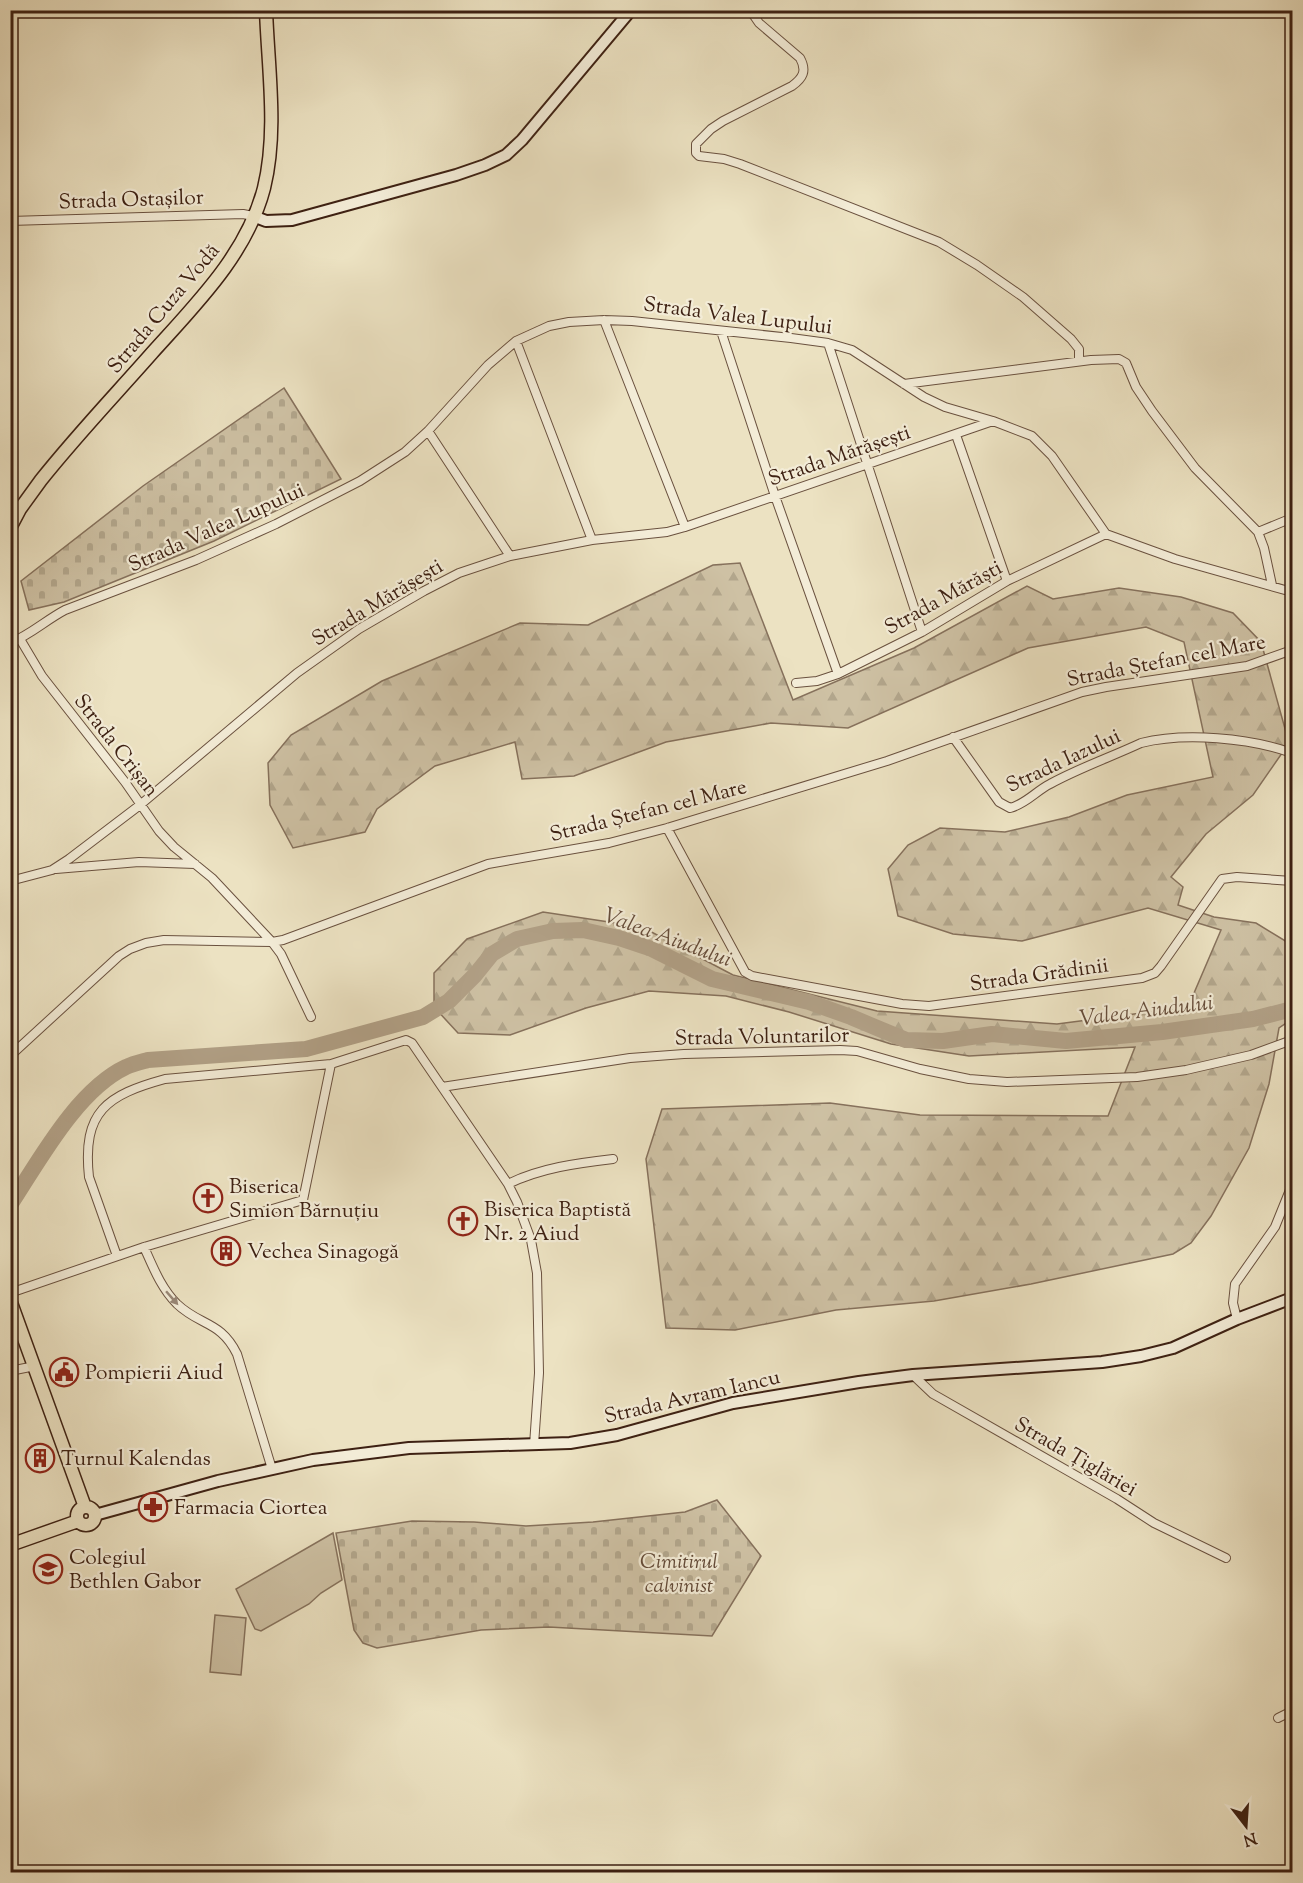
<svg xmlns="http://www.w3.org/2000/svg" width="1303" height="1883" viewBox="0 0 1303 1883" font-family="'Sorts Mill Goudy',serif">
  <defs>
    <pattern id="forest-firs" width="22" height="20" patternUnits="userSpaceOnUse" patternTransform="scale(1.5)"><rect width="22" height="20" fill="#cec1a4"/><path d="M5 1l3.5 6h-7zM16 11l3.5 6h-7z" fill="#b2a68c"/></pattern>
    <pattern id="cemetery-stones" width="16" height="16" patternUnits="userSpaceOnUse" patternTransform="scale(1.5)"><rect width="16" height="16" fill="#cec1a4"/><path d="M2 7V4a2 2 0 0 1 4 0v3zM10 15v-3a2 2 0 0 1 4 0v3z" fill="#b2a68c"/></pattern>
  </defs>
  <rect width="100%" height="100%" fill="#ece2c2"/>
  <filter id="stains"><feTurbulence type="fractalNoise" baseFrequency=".00333" numOctaves="4"/><feColorMatrix values="0 0 0 0 .2 0 0 0 0 .09 0 0 0 0 .02 0 0 0 .5 -.17"/></filter>
  <radialGradient id="worn" r=".72"><stop offset=".6" stop-color="#630" stop-opacity="0"/><stop offset="1" stop-color="#630" stop-opacity=".3"/></radialGradient>
  <!-- forest -->
  <path fill="url(#forest-firs)" stroke="#86715c" stroke-width="1.5" d="M740 563 793 700 914 648 1027 586 1053 599 1119 588 1181 597 1233 613 1261 642 1289 743 1253 795 1206 834 1171 877 1183 887 1178 905 1214 917 1256 923 1292 945V1019L1279 1028 1269 1084 1249 1148 1211 1216 1191 1243 1173 1254 1031 1284 934 1301 836 1310 735 1330 666 1328 646 1159 662 1109 830 1103 920 1115 1108 1116 1135 1047 969 1056 891 1044 789 1012 726 996 649 991 586 1008 510 1035 458 1033 434 1007V973L467 939 543 912 642 927 733 975 877 1011 1057 1024 1188 1007 1221 930 1148 908 1022 941 953 934 898 916 888 869 908 845 940 828 1005 832 1069 817 1127 795 1213 777 1184 642 1146 627 1028 648 848 728 771 723 666 742 574 776 522 779 515 742 435 766 377 809 365 832 293 848 270 805 268 763 291 735 382 681 520 623 588 625 713 565Z"/>
  <!-- cemetery -->
  <path fill="url(#cemetery-stones)" stroke="#86715c" stroke-width="1.5" d="M284 388 341 479 214 541 64 602 29 610 21 581 143 486Z
    M717 1500 761 1556 712 1636 549 1627 481 1630 377 1648 363 1643 354 1630 336 1533 412 1521 474 1522 526 1526 593 1522 685 1512Z"/>
  <!-- park -->
  <path fill="#cec1a4" stroke="#86715c" stroke-width="1.5" d="M333 1533 342 1580 321 1593 309 1604 261 1631 255 1629 236 1589Z
    M215 1615 246 1618 241 1675 210 1672Z"/>
  <g fill="none" stroke-linecap="round" stroke-linejoin="round">
    <!-- river -->
    <path stroke="#b1a086" stroke-width="16" d="M10 1205C39 1161 77 1090 126 1067 133 1064 141 1062 148 1060L306 1049 423 1017 449 1001 475 975 492 954 517 939 553 931 583 930 619 938 652 949 712 979 809 1002 851 1017 906 1040 943 1041 992 1034 1066 1041 1162 1032 1253 1019 1292 1009"/>
    <!-- street casing -->
    <g stroke="#6a513f" stroke-width="10">
      <path id="street" d="M750 10 759 23 800 58C807 71 803 78 792 86L723 121 711 129 696 144V153L699 156 724 159 740 164 939 242 977 265 1023 297 1071 339 1079 349V361
        M10 221 243 214 253 216
        M604 320 685 527
        M721 331 775 496 838 674
        M516 341 592 540
        M828 343 922 632
        M904 384 1091 360 1119 359 1126 363 1136 387 1152 411 1195 468 1258 532 1264 548 1272 585
        M428 431 510 556
        M956 435 1007 581
        M1258 532 1292 518
        M20 639 42 676 125 782 159 831 174 847 212 878 272 942 281 954 311 1017
        M10 643C30 635 46 620 65 610L196 560 276 524 360 481 405 452 428 431 488 365 516 341 549 326 569 322 604 320 632 321 791 338 828 343 852 350 924 397 945 407 993 421 1032 436 1052 456 1106 534 1175 559 1292 592
        M796 683 817 681 838 674 922 632 1007 581 1106 534
        M953 737 999 802 1010 808C1026 804 1036 791 1050 784 1079 768 1111 757 1141 743 1185 732 1250 738 1292 753
        M667 828 745 972 752 976 902 1004 929 1006 1142 978 1155 973 1161 966 1222 879 1237 877 1292 881
        M56 869 139 862 195 864
        M10 881 52 870 69 859 140 805 297 673 359 629 424 591 459 573 510 556 592 540 667 532 685 527 993 421
        M10 1056 119 956 130 949 146 943 164 940 272 942 283 940 488 864 609 843 667 828 887 761 1082 692 1106 687 1247 666 1292 650
        M442 1087 630 1058 684 1054 840 1050 857 1051 920 1069 969 1079 1007 1082 1137 1077 1186 1070 1251 1055 1292 1040
        M508 1184C540 1168 578 1163 613 1159
        M144 1247C153 1267 161 1288 177 1304 200 1326 221 1321 237 1354L272 1469
        M117 1256 89 1177C82 1111 107 1095 165 1079L331 1064 406 1040 412 1043 508 1184 517 1202 531 1240 537 1273 539 1373 534 1445
        M10 1293 144 1247 303 1200 331 1064
        M1237 1319 1233 1303 1235 1284 1275 1227 1292 1185
        M10 1332 20 1325
        M10 1371 35 1366
        M913 1375 933 1394 1117 1499 1154 1523 1226 1558
        M1278 1718 1292 1711"/>
    </g>
    <!-- secondary casing -->
    <g stroke="#3e2113" stroke-width="14">
      <path id="secondary" d="M253 216 266 221 292 220 456 175 485 165 506 155 522 140 631 10
        M95 1515 218 1481 313 1460 409 1448 570 1443 617 1435 733 1403 859 1382 913 1375 1102 1362 1141 1356 1173 1348 1237 1319 1292 1298"/>
    </g>
    <!-- primary casing -->
    <g stroke="#3e2113" stroke-width="15">
      <path id="primary" d="M10 528 20 509 41 480C76 436 115 395 152 353 196 304 247 254 264 188 278 131 268 68 266 10
        M10 1300 85 1507
        M77 1516a9 9 0 1 1 18 0a9 9 0 1 1-18 0Z
        M10 1545 78 1521"/>
    </g>
    <!-- street -->
    <use href="#street" stroke="#f3ecd7" stroke-width="8"/>
    <!-- secondary -->
    <use href="#secondary" stroke="#f3ecd7" stroke-width="10"/>
    <!-- primary -->
    <use href="#primary" stroke="#ece2c2" stroke-width="12"/>
  </g>
  <!-- one-way arrows -->
  <defs><path id="oneway-solid" d="M-6-.8H1V-3.2L6.5 0L1 3.2V.8H-6Z" transform="scale(1.5)"/></defs>
  <use fill="#988675" href="#oneway-solid" transform="translate(172 1298) rotate(49)"/>
  <!-- icons -->
  <defs>
    <g id="church-ring" transform="scale(1.5)"><circle r="9.5" fill="#f3ecd7" stroke="#8f2418" stroke-width="1.5"/><path d="M-1.2-6h2.4v3.5h3.3v2.4h-3.3V6h-2.4V-.1h-3.3v-2.4h3.3Z" fill="#8f2418"/></g>
    <g id="building-ring" transform="scale(1.5)"><circle r="9.5" fill="#f3ecd7" stroke="#8f2418" stroke-width="1.5"/><path d="M-4-6H4V6H1V3H-1V6H-4ZM-2.5-4.3h1.7v1.8h-1.7ZM.8-4.3h1.7v1.8H.8ZM-2.5-1h1.7V.8h-1.7ZM.8-1h1.7V.8H.8Z" fill="#8f2418"/></g>
    <g id="civic-ring" transform="scale(1.5)"><circle r="9.5" fill="#f3ecd7" stroke="#8f2418" stroke-width="1.5"/><path d="M-.6-6.5H3V-4.5H.6V-3L4-1V1h2V6H-6V1h2V-1L-.6-3ZM-1.2 2.5V6h2.4V2.5Z" fill="#8f2418"/></g>
    <g id="pharmacy-ring" transform="scale(1.5)"><circle r="9.5" fill="#f3ecd7" stroke="#8f2418" stroke-width="1.5"/><path d="M-2-6h4v4h4v4h-4v4h-4v-4h-4v-4h4Z" fill="#8f2418"/></g>
    <g id="university-ring" transform="scale(1.5)"><circle r="9.5" fill="#f3ecd7" stroke="#8f2418" stroke-width="1.5"/><path d="M0-5L7-2L0 1L-7-2ZM-4 1L0 2.5L4 1V4Q0 6-4 4Z" fill="#8f2418"/></g>
  </defs>
  <g fill-rule="evenodd">
    <use href="#church-ring" x="208" y="1198"/>
    <use href="#church-ring" x="463" y="1221"/>
    <use href="#building-ring" x="226" y="1251"/>
    <use href="#civic-ring" x="64" y="1372"/>
    <use href="#building-ring" x="40" y="1458"/>
    <use href="#pharmacy-ring" x="153" y="1507"/>
    <use href="#university-ring" x="48" y="1569"/>
  </g>
  <g text-anchor="middle" stroke-width="4.5" stroke-linejoin="round" paint-order="stroke">
    <!-- street labels -->
    <g font-size="21" fill="#3e2113" stroke="#f3ecd7">
      <text transform="translate(131 199) rotate(-2)" y="7">Strada Ostașilor</text>
      <text transform="translate(163 308) rotate(-50)" y="7">Strada Cuza Vodă</text>
      <text transform="translate(738 315) rotate(7)" y="7">Strada Valea Lupului</text>
      <text transform="translate(839 455) rotate(-19)" y="7">Strada Mărășești</text>
      <text transform="translate(216 527) rotate(-24)" y="7">Strada Valea Lupului</text>
      <text transform="translate(943 597) rotate(-29)" y="7">Strada Mărăști</text>
      <text transform="translate(377 602) rotate(-31)" y="7">Strada Mărășești</text>
      <text transform="translate(1166 660) rotate(-11)" y="7">Strada Ștefan cel Mare</text>
      <text transform="translate(117 745) rotate(52)" y="7">Strada Crișan</text>
      <text transform="translate(1063 760) rotate(-25)" y="7">Strada Iazului</text>
      <text transform="translate(648 810) rotate(-14)" y="7">Strada Ștefan cel Mare</text>
      <text transform="translate(1039 974) rotate(-8)" y="7">Strada Grădinii</text>
      <text transform="translate(762 1036) rotate(-1)" y="7">Strada Voluntarilor</text>
      <text transform="translate(692 1396) rotate(-13)" y="7">Strada Avram Iancu</text>
      <text transform="translate(1076 1456) rotate(30)" y="7">Strada Țiglăriei</text>
    </g>
    <!-- poi labels -->
    <g font-size="21" fill="#3e2113" stroke="#f3ecd7" text-anchor="start">
      <text x="229" y="1193">Biserica<tspan x="229" dy="24">Simion Bărnuțiu</tspan></text>
      <text x="484" y="1216">Biserica Baptistă<tspan x="484" dy="24">Nr. 2 Aiud</tspan></text>
      <text x="247" y="1258">Vechea Sinagogă</text>
      <text x="85" y="1379">Pompierii Aiud</text>
      <text x="61" y="1465">Turnul Kalendas</text>
      <text x="174" y="1514">Farmacia Ciortea</text>
      <text x="69" y="1564">Colegiul<tspan x="69" dy="24">Bethlen Gabor</tspan></text>
    </g>
    <!-- park labels -->
    <g font-size="21" font-style="italic" fill="#624937" stroke="#f3ecd7">
      <text x="679" y="1568">Cimitirul<tspan x="679" dy="24">calvinist</tspan></text>
    </g>
    <!-- water labels -->
    <g font-size="22" font-style="italic" fill="#664d3b" stroke="#f3ecd7">
      <text transform="translate(668 936) rotate(20)" y="8">Valea Aiudului</text>
      <text transform="translate(1146 1009) rotate(-7)" y="8">Valea Aiudului</text>
    </g>
  </g>
  <!-- margin -->
  <rect width="1303" height="1883" fill="none" stroke="#ece2c2" stroke-width="36"/>
  <rect x="12" y="12" width="1279" height="1859" fill="none" stroke="#3e2113" stroke-width="3"/>
  <rect x="18" y="18" width="1267" height="1847" fill="none" stroke="#3e2113" stroke-width="1.5"/>
  <!-- north arrow -->
  <g transform="translate(1246 1826) rotate(163)" stroke="#f3ecd7" stroke-width="4.5" paint-order="stroke">
  <path d="M0-4.5L10 22L0 15L-10 22Z" fill="#3e2113"/>
  <text y="-9" font-size="16" font-weight="bold" text-anchor="middle" fill="#3e2113">N</text>
  </g>
  <rect width="100%" height="100%" filter="url(#stains)"/>
  <rect width="100%" height="100%" fill="url(#worn)"/>
</svg>
